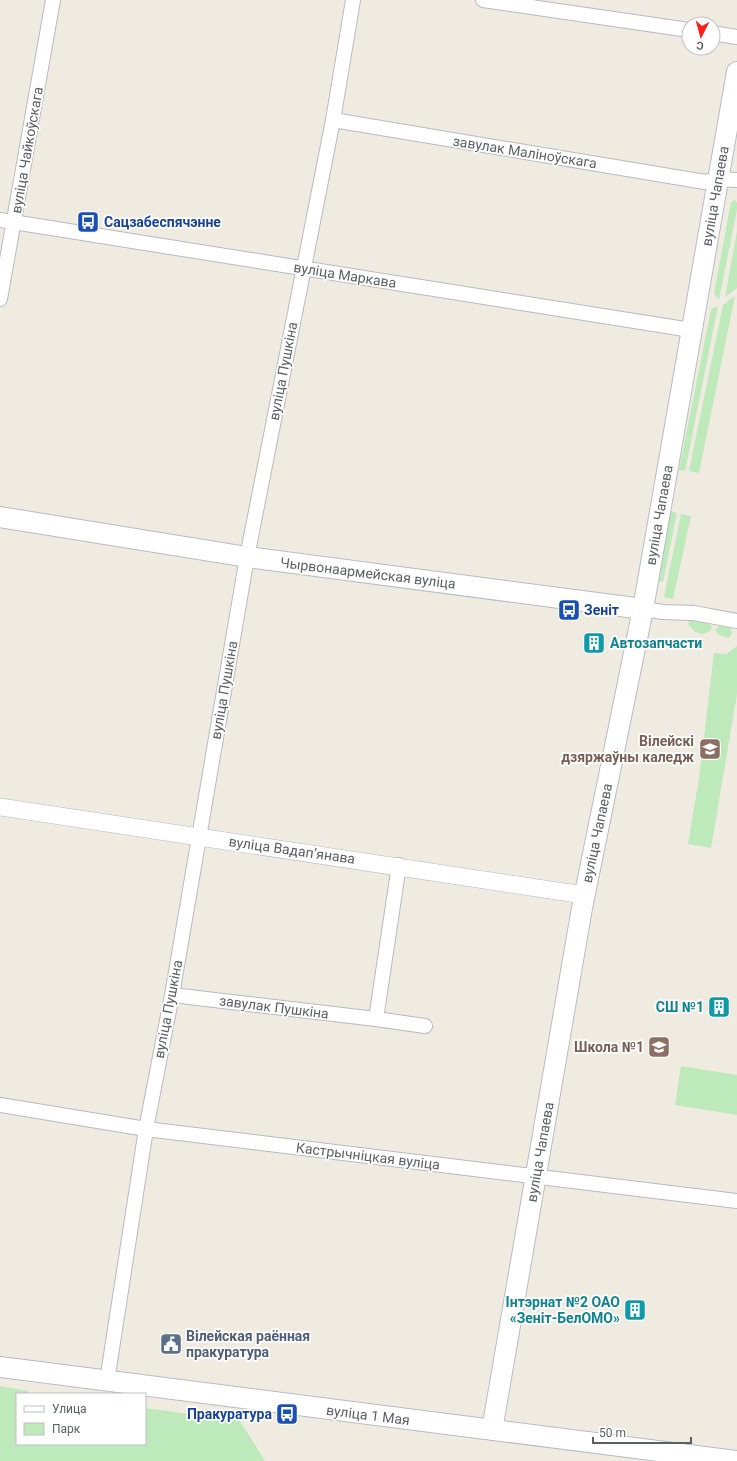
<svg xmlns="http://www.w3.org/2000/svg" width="737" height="1461" viewBox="0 0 737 1461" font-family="Roboto,sans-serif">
  <rect width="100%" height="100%" fill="#efebe1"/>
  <!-- green -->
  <path fill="#bee9bb" d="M735 200 737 203V209L719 300 714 293 731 202Z
    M737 231V288L725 297Z
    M735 296 699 473 689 471 723 305Z
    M718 306 685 471 679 470 711 309Z
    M670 511 677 513 663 582 656 581Z
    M681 514 691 516 673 599 664 597Z
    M690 617 707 621 712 627 711 630 704 634 695 632 688 624Z
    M721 624C728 625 731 626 732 633L729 638 719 635 715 630Z
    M737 646V694L711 848 688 844 699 778 714 653 726 654Z
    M681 1066 737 1075V1115L675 1105Z
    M0 1386 28 1391 30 1394H17V1444H145V1408L240 1421 265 1461H0Z"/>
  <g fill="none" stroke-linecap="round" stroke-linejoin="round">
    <!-- minor casing -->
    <g stroke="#b7babf" stroke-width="16">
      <path id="minor" d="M483 0 689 30
        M713 33 737 37
        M333 120 705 182 717 179 737 180
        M0 220 691 330
        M0 299 53 0
        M643 609 663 612 694 613 737 621
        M172 995 376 1019 399 865
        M376 1019 425 1026
        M0 1105 146 1129 737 1201
        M107 1381 146 1129 172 995 247 557 333 120 353 0"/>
    </g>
    <!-- tertiary casing -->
    <g stroke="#b7babf" stroke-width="18">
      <path id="tertiary" d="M0 807 584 895"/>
    </g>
    <!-- secondary casing -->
    <g stroke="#b7bcc2" stroke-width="22">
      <path id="secondary" d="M0 517 247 557 643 609
        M0 1367 737 1461
        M492 1430 582 908 643 609 737 72"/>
    </g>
    <!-- minor -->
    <use href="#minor" stroke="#fff" stroke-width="14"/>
    <!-- tertiary -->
    <use href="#tertiary" stroke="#fff" stroke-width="17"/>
    <!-- secondary -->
    <use href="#secondary" stroke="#fff" stroke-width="20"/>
  </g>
  <!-- icons -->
  <defs>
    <g id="bus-square" transform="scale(1.15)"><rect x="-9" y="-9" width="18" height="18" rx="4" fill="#1a4fb4" stroke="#fff"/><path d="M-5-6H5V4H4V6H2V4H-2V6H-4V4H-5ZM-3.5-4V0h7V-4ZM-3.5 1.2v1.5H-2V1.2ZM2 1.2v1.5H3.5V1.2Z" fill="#fff"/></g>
    <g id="building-square" transform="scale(1.15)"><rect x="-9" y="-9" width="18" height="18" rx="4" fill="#0f9aa8" stroke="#fff"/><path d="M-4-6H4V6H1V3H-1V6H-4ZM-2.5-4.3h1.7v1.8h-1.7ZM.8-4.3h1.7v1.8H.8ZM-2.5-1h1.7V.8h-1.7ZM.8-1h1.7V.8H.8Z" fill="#fff"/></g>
    <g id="university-square" transform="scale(1.15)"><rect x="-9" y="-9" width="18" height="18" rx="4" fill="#8d6e63" stroke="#fff"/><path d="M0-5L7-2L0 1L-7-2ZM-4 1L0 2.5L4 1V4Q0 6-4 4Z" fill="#fff"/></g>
    <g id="school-square" transform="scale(1.15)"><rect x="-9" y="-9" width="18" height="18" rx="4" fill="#8d6e63" stroke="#fff"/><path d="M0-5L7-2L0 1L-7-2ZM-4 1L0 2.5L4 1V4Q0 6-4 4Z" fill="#fff"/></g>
    <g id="civic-square" transform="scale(1.15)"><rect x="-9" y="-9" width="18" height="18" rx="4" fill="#5c6f8a" stroke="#fff"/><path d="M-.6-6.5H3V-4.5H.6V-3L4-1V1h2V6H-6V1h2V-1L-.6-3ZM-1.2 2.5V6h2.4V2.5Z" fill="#fff"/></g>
  </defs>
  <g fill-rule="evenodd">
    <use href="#bus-square" x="88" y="222"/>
    <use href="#bus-square" x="569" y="610"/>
    <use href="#building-square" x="594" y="643"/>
    <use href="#university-square" x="710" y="749"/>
    <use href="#building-square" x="719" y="1007"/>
    <use href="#school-square" x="659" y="1047"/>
    <use href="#building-square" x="635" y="1310"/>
    <use href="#civic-square" x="171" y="1344"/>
    <use href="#bus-square" x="287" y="1414"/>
  </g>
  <g text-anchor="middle" stroke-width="3.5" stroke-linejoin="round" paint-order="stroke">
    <!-- street labels -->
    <g font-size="14" fill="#5a5f64" stroke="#fff">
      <text transform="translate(27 150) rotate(-80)" y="5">вуліца Чайкоўскага</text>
      <text transform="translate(525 152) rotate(9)" y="5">завулак Маліноўскага</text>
      <text transform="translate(715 196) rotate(-80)" y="5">вуліца Чапаева</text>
      <text transform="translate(345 275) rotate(9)" y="5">вуліца Маркава</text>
      <text transform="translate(283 371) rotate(-79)" y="5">вуліца Пушкіна</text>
      <text transform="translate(659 515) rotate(-80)" y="5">вуліца Чапаева</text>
      <text transform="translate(368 573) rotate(7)" y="5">Чырвонаармейская вуліца</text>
      <text transform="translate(224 690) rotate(-80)" y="5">вуліца Пушкіна</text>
      <text transform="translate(597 833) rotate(-78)" y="5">вуліца Чапаева</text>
      <text transform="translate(292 850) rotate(8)" y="5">вуліца Вадапʼянава</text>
      <text transform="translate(274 1007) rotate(7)" y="5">завулак Пушкіна</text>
      <text transform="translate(168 1009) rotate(-79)" y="5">вуліца Пушкіна</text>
      <text transform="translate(540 1152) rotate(-80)" y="5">вуліца Чапаева</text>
      <text transform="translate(368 1156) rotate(7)" y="5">Кастрычніцкая вуліца</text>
      <text transform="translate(368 1415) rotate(7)" y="5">вуліца 1 Мая</text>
    </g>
    <!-- transit labels -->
    <g font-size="14" font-weight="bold" fill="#164399" stroke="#fff" text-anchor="start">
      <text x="104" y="227">Сацзабеспячэнне</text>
      <text x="584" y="615">Зеніт</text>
      <text x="272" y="1419" text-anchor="end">Пракуратура</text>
    </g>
    <!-- culture labels -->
    <g font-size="14" font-weight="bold" fill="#0d838f" stroke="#fff" text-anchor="end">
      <text x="610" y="648" text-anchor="start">Автозапчасти</text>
      <text x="704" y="1012">СШ №1</text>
      <text x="620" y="1307">Інтэрнат №2 ОАО<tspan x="620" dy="16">«Зеніт-БелОМО»</tspan></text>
    </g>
    <!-- education labels -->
    <g font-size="14" font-weight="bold" fill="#785e54" stroke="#fff" text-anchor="end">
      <text x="694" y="746">Вілейскі<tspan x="694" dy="16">дзяржаўны каледж</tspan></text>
      <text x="644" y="1052">Школа №1</text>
    </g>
    <!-- service labels -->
    <g font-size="14" font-weight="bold" fill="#4e5e75" stroke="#fff" text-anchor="start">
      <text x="186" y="1341">Вілейская раённая<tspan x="186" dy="16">пракуратура</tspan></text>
    </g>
  </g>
  <!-- legend -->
  <rect x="16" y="1393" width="130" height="52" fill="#ffffff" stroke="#bdbfc1"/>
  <rect x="24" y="1406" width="20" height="6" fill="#ffffff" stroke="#bdbfc1"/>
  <text x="52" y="1413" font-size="12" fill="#5a5f64">Улица</text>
  <rect x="24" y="1423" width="20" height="12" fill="#bee9bb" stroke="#bdbfc1"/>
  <text x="52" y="1433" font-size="12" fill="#5a5f64">Парк</text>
  <!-- north arrow -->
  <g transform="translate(701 36) rotate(186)"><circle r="19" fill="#ffffff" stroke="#bdbfc1"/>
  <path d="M0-3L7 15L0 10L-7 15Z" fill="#fb1e1b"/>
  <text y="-6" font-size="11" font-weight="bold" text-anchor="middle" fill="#5a5f64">С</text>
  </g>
  <!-- scale -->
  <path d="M593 1437v6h98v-6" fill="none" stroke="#5a5f64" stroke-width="2"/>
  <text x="599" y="1437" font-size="12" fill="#5a5f64" stroke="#ffffff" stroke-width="3" paint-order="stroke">50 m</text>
</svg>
